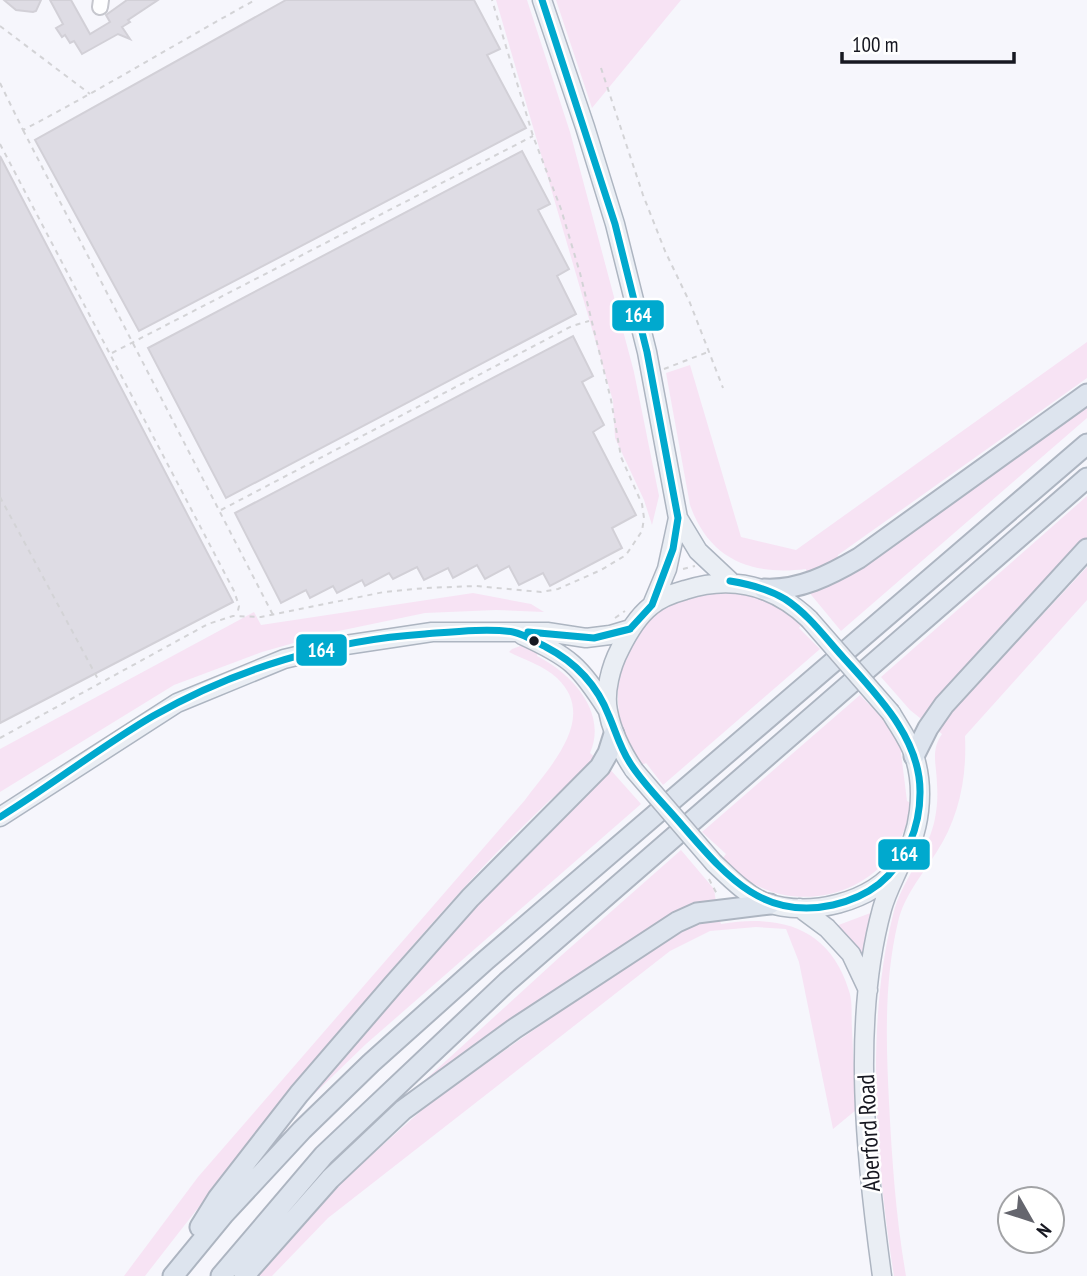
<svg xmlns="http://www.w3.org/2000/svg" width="1087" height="1276" viewBox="0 0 1087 1276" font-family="'PT Sans Narrow',sans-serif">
  <rect width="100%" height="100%" fill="#f6f6fc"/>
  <!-- green -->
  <path fill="#f7e3f4" d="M496 0H527L570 132 634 372 659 496 652 525 644 500 615 438 613 401Z
    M556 0H681L592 108Z
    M1087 342V378L838 555 837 561 807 574 806 569C751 576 709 559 690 505L666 373 690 365 741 537 796 550Z
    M1087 398V418L841 631 808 591Z
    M1087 496V543L925 722 910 710 881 677Z
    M1087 567V600L965 736C967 778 959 818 936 853 922 875 904 896 898 922 884 981 886 1042 889 1102 892 1161 896 1218 906 1276H894C876 1163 865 1027 893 915 901 881 926 856 934 823 937 810 938 798 937 785 937 766 930 751 942 734L936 729Z
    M702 591 748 592 781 606 802 624 799 628 820 649 663 785 646 763 642 765C606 718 609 649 658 612 672 602 687 597 702 591Z
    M473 593 531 604 544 612 496 610 425 613 329 633 262 652 174 685 0 792V749L254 612 261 625Z
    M526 644 539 649 537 656C571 673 608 712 590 753L597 759C582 775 565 787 549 801 526 823 503 846 481 869 362 998 253 1137 145 1276H124L198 1177 525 800C549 767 599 718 557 678 544 666 525 660 509 652L512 649Z
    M860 695 890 726 903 750 901 753 907 801 911 803C908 821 903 838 892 853 852 909 766 912 723 858L726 854 702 832Z
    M608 767 641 804 366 1044 306 1102 303 1099 440 943Z
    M681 850 714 889 716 902 367 1133 563 954Z
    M873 912 867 977 836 926Z
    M718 915 721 924C781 914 830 928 849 991 853 1002 851 1017 852 1029 853 1056 855 1083 856 1110L833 1129 799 962 786 929 756 927 710 931 670 951 328 1218 272 1276H257L349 1175 431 1102 675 931Z"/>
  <!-- building -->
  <path fill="#dedce4" stroke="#d2d0d7" stroke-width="2" d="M4 0H41L36 11 33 12 16 10Z
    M50 0H71L90 34 110 22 106 15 127 0H158L128 20 130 22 122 27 130 39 118 34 82 54 74 41 70 43 65 35 62 37 56 28 63 24Z
    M286 0H474L500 49 487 55 526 128 139 331 35 140Z
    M522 151 550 204 538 210 569 269 557 276 576 314 226 498 148 348Z
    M0 156 233 602 0 723Z
    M573 336 593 376 582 382 604 425 593 432 636 515 612 528 622 548 550 586 543 573 519 585 509 566 485 579 477 565 453 578 448 568 424 580 417 567 393 579 389 573 365 586 362 580 337 593 333 586 310 598 306 590 281 603 235 513Z"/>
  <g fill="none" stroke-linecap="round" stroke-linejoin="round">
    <!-- minor casing -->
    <g stroke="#c6c7ce" stroke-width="18">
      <path id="minor" d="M100 7 101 0"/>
    </g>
    <!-- major casing -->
    <g stroke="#adb5c1" stroke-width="21">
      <path id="major" d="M542 0 585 127 615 224 647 352 678 518 698 551 730 581
        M652 605 667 569 678 518
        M522 635C570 657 579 665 607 709
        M634 770C622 752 612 733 608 711 604 692 611 666 620 649 628 633 637 617 651 606 660 598 674 593 685 590 732 575 773 585 809 619
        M0 817 177 703 284 659 339 646 432 632H547L586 638 610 635 630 629
        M714 863C729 877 745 894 764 902 809 918 872 903 900 864 921 834 925 789 914 755 909 740 899 727 891 713
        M800 908 827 928 851 954 868 990
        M882 1276C866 1161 851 1023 882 909 886 894 894 879 900 865"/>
    </g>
    <!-- highway casing -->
    <g stroke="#adb5c1" stroke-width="23">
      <path id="highway" d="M764 589C799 591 830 575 859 558L1087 394
        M914 756 928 728 944 705 1087 549
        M200 1227 218 1198 299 1094 393 985 470 898 600 767 608 753 614 734
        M173 1276 224 1214 302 1130 371 1063 486 960 1087 444
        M221 1276 324 1155 507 982 1087 478
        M244 1276 330 1179 403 1110 514 1029 677 922 697 913 770 904"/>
    </g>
    <!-- path -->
    <path stroke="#d3d3d6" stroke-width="2" stroke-dasharray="5 5" stroke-linecap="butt" d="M0 26 90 94
      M601 68 643 195 665 251 690 303 723 388
      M0 83 23 130C102 89 177 43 255 0
      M23 130 273 615
      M0 144 234 591 239 606 237 615
      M112 353 533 136
      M664 369 708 352
      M0 497 99 681
      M221 510 572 326 589 321
      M683 569 695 566
      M615 618 625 611
      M0 738 208 624 233 616 261 617 384 592 426 588 476 586 541 592 558 589 601 570 626 555 642 531 644 518 642 504 621 457 611 400 580 273 561 209 533 136 492 0
      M709 879 718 896"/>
    <!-- minor -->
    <use href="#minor" stroke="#fefeff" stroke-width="14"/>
    <!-- major -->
    <use href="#major" stroke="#eaeef4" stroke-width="18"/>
    <!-- highway -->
    <use href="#highway" stroke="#dde4ee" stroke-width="19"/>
    <!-- major-bridge casing -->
    <g stroke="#adb5c1" stroke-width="21" stroke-linecap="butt">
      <path id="major-bridge" d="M809 619 891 713
        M634 770 714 863"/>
    </g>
    <!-- major-bridge -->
    <use href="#major-bridge" stroke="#eaeef4" stroke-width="18"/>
    <!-- bus-1 casing -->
    <g stroke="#fff" stroke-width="12">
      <path id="bus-1" d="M542 0 615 224 647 352 678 518 673 549 652 605 630 629
        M528 632 594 638 630 629
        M0 817C52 785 100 747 153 716 235 669 331 640 425 634 451 632 488 628 513 632 524 634 536 642 546 647 575 662 597 685 609 716 616 732 620 748 630 763 644 785 664 804 681 824 724 873 761 921 833 905 850 901 865 895 879 884 906 862 920 827 920 793 921 738 876 694 842 656 824 636 808 614 785 599 768 589 749 584 730 581"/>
    </g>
    <!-- bus-1 -->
    <use href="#bus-1" stroke="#00a9ce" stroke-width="7"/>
  </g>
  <!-- markers -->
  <circle fill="#171821" stroke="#fff" stroke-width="2.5" cx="534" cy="641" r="6"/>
  <g text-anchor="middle" stroke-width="5" stroke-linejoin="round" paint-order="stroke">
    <!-- street labels -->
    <g font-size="24" fill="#171821" stroke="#fff">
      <text transform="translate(869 1133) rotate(-93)" y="8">Aberford Road</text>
    </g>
  </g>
  <g stroke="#fff" stroke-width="2.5">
    <rect x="611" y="299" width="54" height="33" rx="7" fill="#00a9ce"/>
    <rect x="295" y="633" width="53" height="34" rx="7" fill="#00a9ce"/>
    <rect x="877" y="838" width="54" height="33" rx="7" fill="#00a9ce"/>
  </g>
  <g font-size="19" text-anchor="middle" font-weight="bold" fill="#fff">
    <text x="638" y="322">164</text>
    <text x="321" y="657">164</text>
    <text x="904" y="861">164</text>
  </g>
  <!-- north arrow -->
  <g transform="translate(1031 1220) rotate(129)"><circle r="33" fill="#ffffff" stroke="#a2a3a6" stroke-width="2"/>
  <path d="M0-5L12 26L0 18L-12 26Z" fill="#65666e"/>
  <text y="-10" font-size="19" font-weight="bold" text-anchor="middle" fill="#171821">N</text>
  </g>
  <!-- scale -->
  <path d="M842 52v10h172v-10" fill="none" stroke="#171821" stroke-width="3.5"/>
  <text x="852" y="52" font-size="21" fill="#171821" stroke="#ffffff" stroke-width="5" paint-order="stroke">100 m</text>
</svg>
